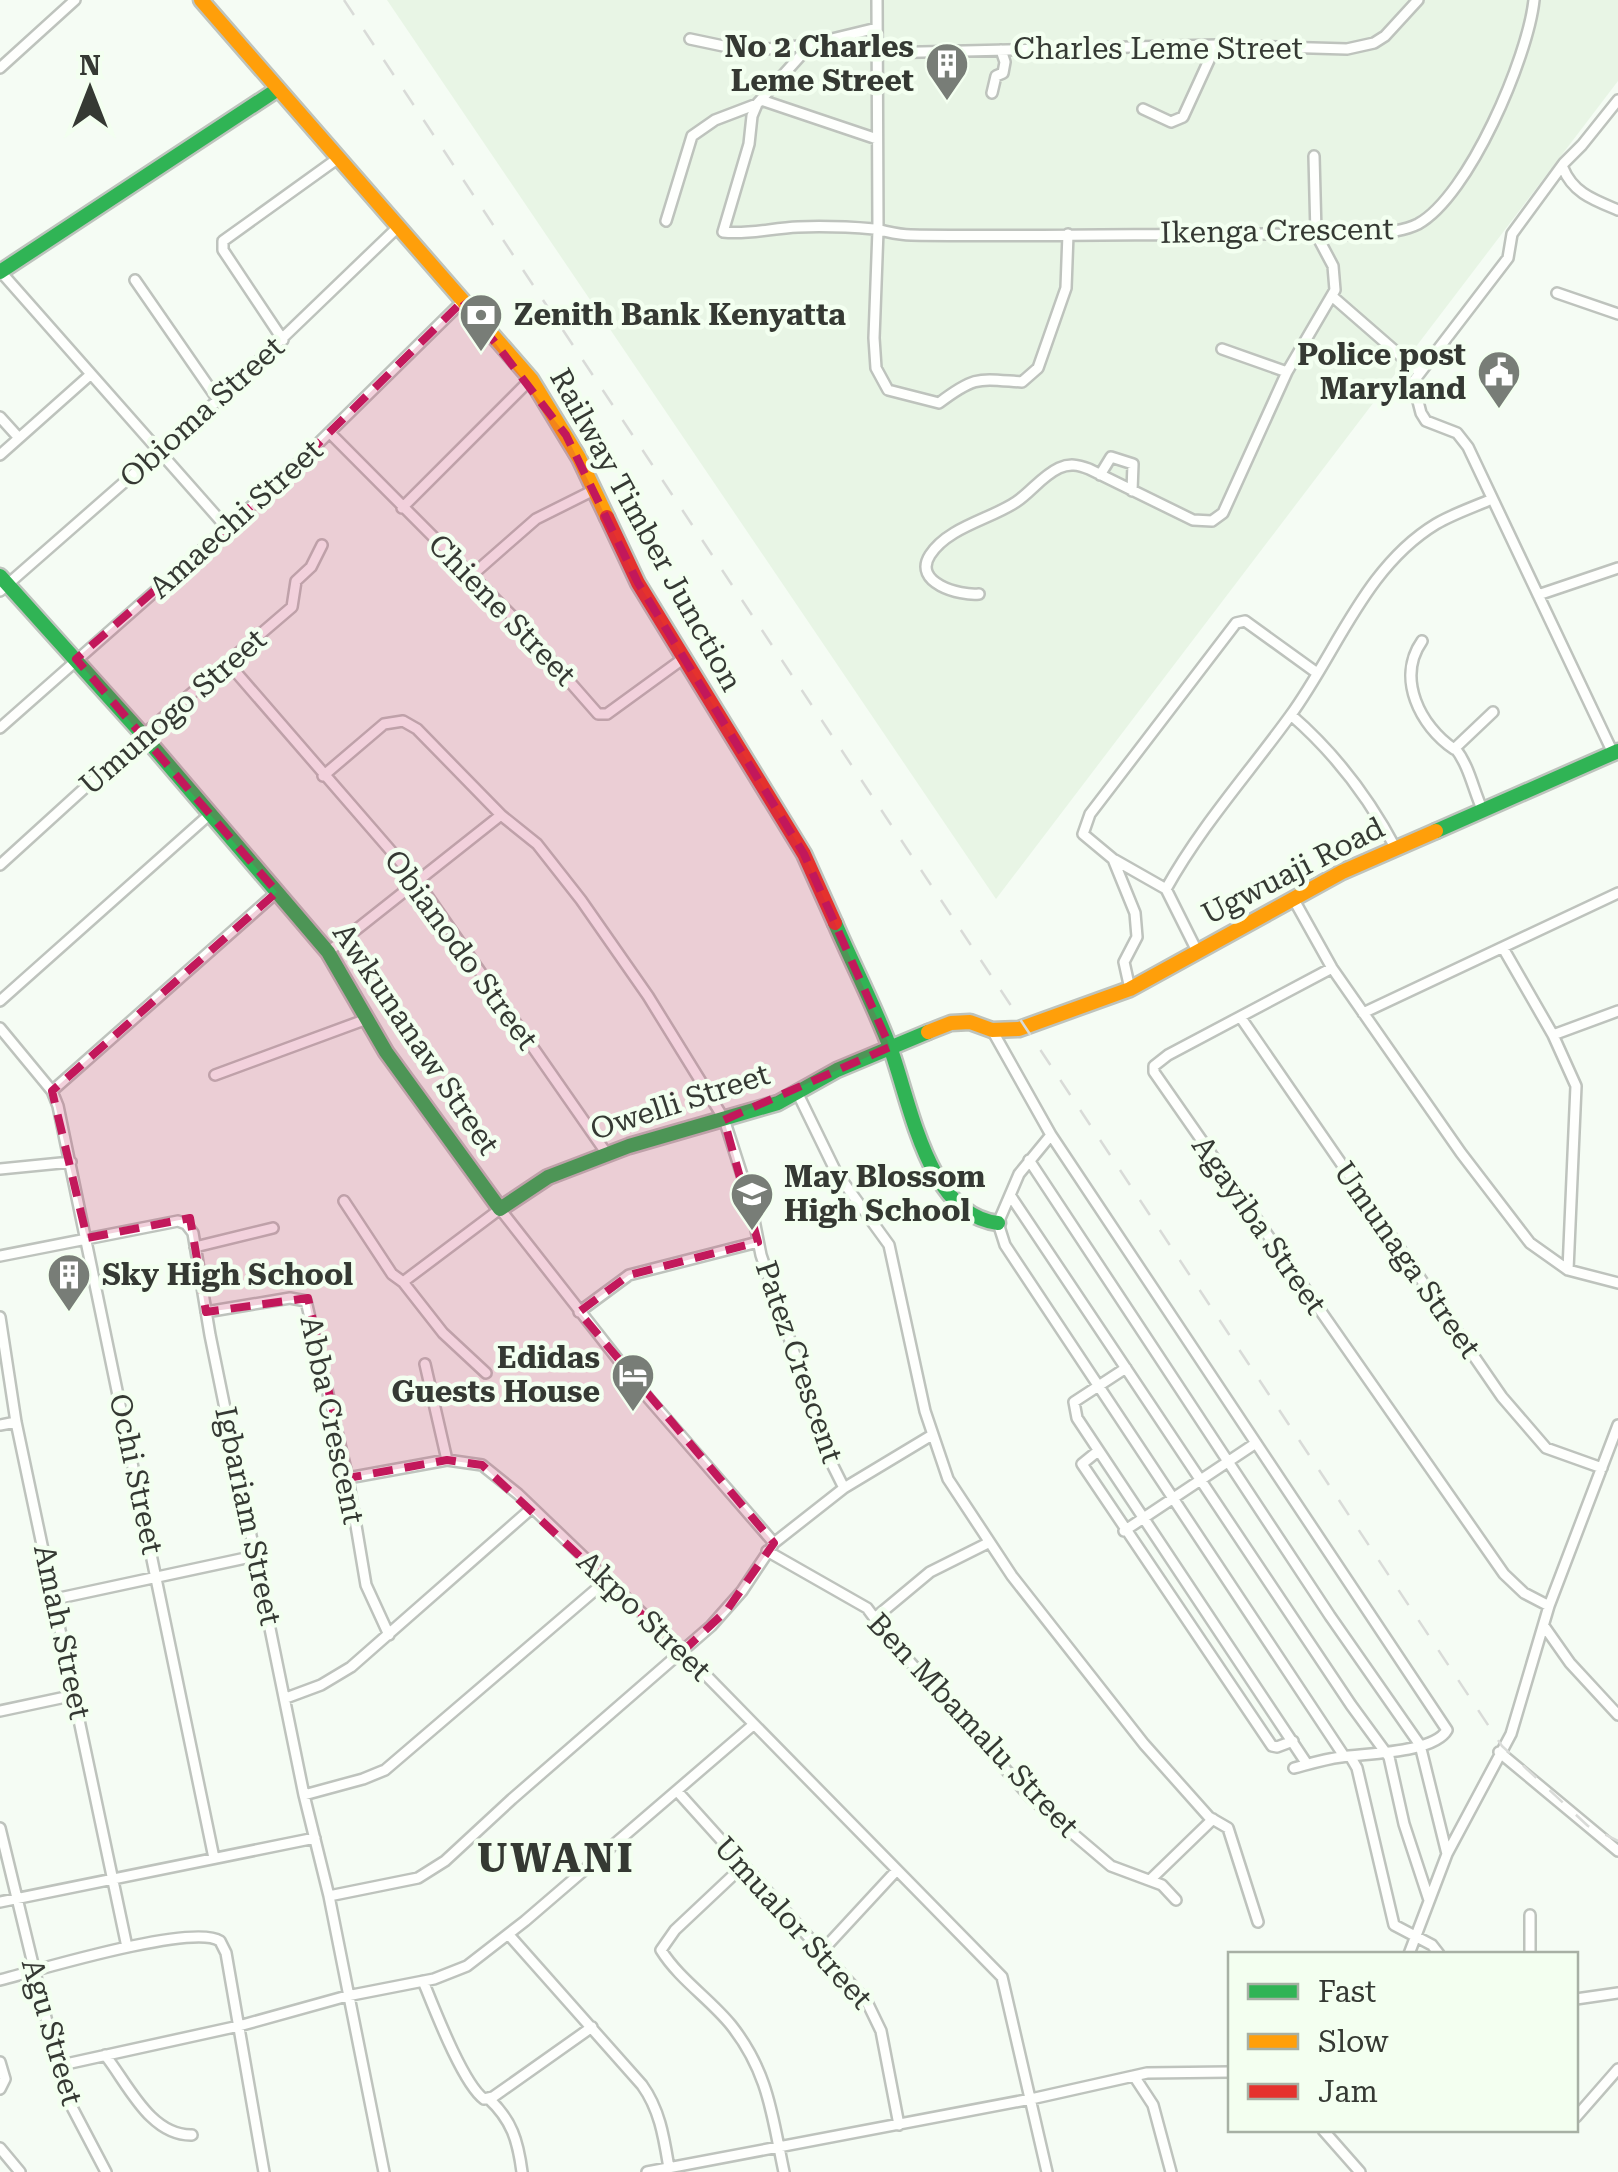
<svg xmlns="http://www.w3.org/2000/svg" width="1618" height="2172" viewBox="0 0 1618 2172" font-family="'Roboto Serif',serif">
  <rect width="100%" height="100%" fill="#f5fcf4"/>
  <!-- built -->
  <path fill="#e8f5e5" d="M387 0H1618V81L996 899Z"/>
  <g fill="none" stroke-linecap="round" stroke-linejoin="round">
    <!-- street casing -->
    <g stroke="#bec3bd" stroke-width="14">
      <path id="street" d="M877 0 878 230 874 338 876 368 888 390 939 403C976 375 979 379 1022 382L1038 368 1066 288 1068 234
        M877 28 811 44 757 104 752 116 749 144 723 232C749 235 772 228 798 227 822 226 850 227 874 229 886 231 898 235 911 235 1030 237 1149 234 1267 234 1304 234 1387 240 1418 224 1469 196 1528 57 1534 0
        M690 39 747 51 809 45
        M879 53 1216 45 1347 49 1374 43 1385 36 1418 0
        M0 68 75 0
        M992 93 996 76 1003 73 1005 62 1001 50
        M761 100 877 139
        M1143 109 1171 122 1183 117 1216 45
        M1563 168C1573 193 1594 200 1618 210
        M666 221 692 136 715 120 757 104
        M0 271 227 528
        M135 280 218 400
        M1557 293 1618 314
        M1333 297 1418 371
        M283 340 223 250V241L337 159
        M1222 349 1287 372
        M0 417 19 438
        M331 434 513 617 598 714H607L684 658
        M0 455 90 375
        M1100 475 1111 457 1133 464 1132 491
        M402 508 531 379
        M471 576 536 519 594 490
        M0 591 218 400 398 227
        M979 594C960 596 912 583 930 555 948 527 991 519 1016 502 1031 492 1042 476 1059 468 1070 463 1078 465 1089 469L1193 520 1212 521 1223 513 1287 372 1335 290 1333 266 1316 234 1314 156
        M1538 595 1618 568
        M1422 641C1396 678 1420 726 1454 749L1493 712
        M228 663 417 881 607 1154
        M1291 715C1335 753 1369 798 1396 849
        M0 728 280 481 463 301
        M1455 748C1470 767 1473 790 1483 811
        M1613 753 1468 447 1457 433 1426 421 1421 413 1413 382 1508 258 1512 234 1564 163 1582 145 1618 100
        M323 776 384 724 403 721 417 729 501 815
        M1115 860 1166 889
        M0 865 143 735 292 607 296 581 311 567 322 545
        M1294 900 1332 968 1461 1153 1530 1243 1568 1270 1618 1283
        M1503 948 1553 1035 1576 1086 1568 1270
        M1197 951 1166 889C1201 826 1248 774 1290 716 1337 652 1365 567 1436 524 1453 514 1474 507 1492 499
        M328 952 501 815 537 844 581 900 648 996 724 1119 750 1200 761 1255 832 1464 844 1488
        M1332 968 1168 1055 1154 1066V1072L1504 1574 1524 1593 1549 1606
        M1130 989 1124 962 1137 937 1135 913 1113 859 1083 834 1090 814 1236 623 1245 621 1317 673
        M0 1001 210 814
        M1363 1013 1618 893
        M1241 1018 1502 1397 1546 1448 1602 1468
        M0 1028 52 1091 58 1106 214 1858
        M992 1030 1051 1135 1019 1174 998 1223 1005 1245 1344 1756
        M1553 1035 1618 1011
        M215 1075 367 1019
        M52 1091 277 892
        M797 1092 836 1172 889 1245 925 1411 948 1479 1012 1576 1144 1744 1209 1817 1228 1828 1258 1922
        M1051 1135 1447 1730C1434 1753 1367 1753 1341 1757 1325 1759 1309 1764 1294 1768
        M1029 1160 1330 1616 1420 1745 1447 1854
        M0 1169 71 1162
        M1010 1195 1351 1705 1389 1757 1404 1824 1429 1900
        M344 1201 392 1274 403 1282 500 1209 649 1399 774 1543
        M195 1247 273 1228
        M0 1256 178 1221 186 1224 193 1233 210 1335 304 1795 329 1896 384 2172
        M403 1282 443 1333 486 1373
        M206 1312 290 1298 306 1301 348 1478 366 1585 389 1635
        M579 1312 629 1275 758 1242
        M0 1317 16 1422 127 1947
        M425 1364 447 1460
        M1126 1368 1074 1402 1077 1418 1307 1764
        M0 1425 16 1422
        M1098 1451 1082 1464 1272 1746 1277 1747 1293 1741
        M348 1478 447 1460 482 1465 518 1494 693 1662 1002 1977 1047 2172
        M1124 1531 1256 1443
        M767 1551 867 1608 893 1643 1031 1798 1111 1866 1162 1885 1176 1900
        M55 1599 255 1556
        M876 1617 930 1572 988 1543
        M1544 1626 1570 1663 1618 1715
        M286 1698 321 1685 351 1667 532 1508
        M0 1711 75 1695
        M1499 1752 1618 1851
        M1350 1756 1357 1768 1394 1925 1432 1945 1439 1954
        M677 1791 867 2002 881 2031 899 2125
        M304 1795 363 1779 385 1770 607 1580
        M0 1828 64 2092 106 2172
        M743 1866 675 1930 661 1950C679 1979 710 1999 731 2025 769 2073 772 2116 784 2172
        M1150 1880 1213 1819
        M329 1896 418 1878 445 1861 512 1799 711 1626 742 1591 774 1543 844 1488 932 1435
        M0 1902 315 1838
        M1530 1915V1954
        M509 1935 642 2085C660 2110 664 2138 669 2168
        M822 1951 897 1870
        M1409 1954 1447 1854 1511 1734 1549 1606 1618 1425
        M0 1980C38 1970 193 1923 220 1941L226 1953 264 2172
        M423 1981C434 2008 463 2084 484 2099L493 2097 592 2027
        M1576 1999 1618 1993
        M105 2055C128 2084 150 2136 192 2135
        M0 2062 5 2079 0 2089
        M57 2066 239 2026 347 1996 434 1979 467 1966 525 1921 753 1725
        M1134 2076 1153 2105 1171 2172
        M488 2098C512 2120 518 2141 522 2172
        M1576 2117 1618 2069
        M1323 2130 1360 2172
        M0 2148 20 2172
        M647 2172 1031 2099 1147 2073 1230 2072"/>
    </g>
    <!-- fast casing -->
    <g stroke="#bec3bd" stroke-width="19">
      <path id="fast" d="M0 272 278 89
        M0 576 143 735 328 952 386 1052 500 1209 548 1177 629 1146 778 1103 837 1070 928 1032
        M1436 831 1618 751
        M835 923C853 965 875 1007 891 1050 911 1105 928 1215 998 1223"/>
    </g>
    <!-- slow casing -->
    <g stroke="#bec3bd" stroke-width="19">
      <path id="slow" d="M201 0 531 379 579 458 607 517
        M928 1032 951 1023 970 1022 992 1030 1019 1029 1130 989 1342 872 1436 831"/>
    </g>
    <!-- jam casing -->
    <g stroke="#bec3bd" stroke-width="19">
      <path id="jam" d="M607 517 638 583 804 854 835 923"/>
    </g>
    <!-- street -->
    <use href="#street" stroke="#fefffd" stroke-width="9"/>
    <!-- fast -->
    <use href="#fast" stroke="#30b455" stroke-width="14"/>
    <!-- slow -->
    <use href="#slow" stroke="#ff9f0a" stroke-width="14"/>
    <!-- jam -->
    <use href="#jam" stroke="#e5322d" stroke-width="14"/>
    <!-- rail -->
    <path stroke="#d9dbd8" stroke-width="2.5" stroke-dasharray="18 18" stroke-linecap="butt" d="M344 0 1502 1746 1588 1826 1618 1841"/>
  </g>
  <!-- marked area -->
  <path fill="#c2185b" fill-opacity="0.2" stroke="#c2185b" stroke-width="8" stroke-dasharray="20 12" stroke-linejoin="round" d="M463 301 566 435 638 583 804 854 890 1047 724 1120 758 1242 629 1275 579 1312 774 1543 727 1610 682 1652 482 1465 447 1460 348 1478 308 1298 206 1312 190 1218 87 1238 52 1091 277 892 76 659 280 481Z"/>
  <!-- icons -->
  <defs>
    <g id="building-pin" transform="scale(2.25)"><path d="M0 17L-7.5 6A9.5 9.5 0 1 1 7.5 6Z" fill="#787d77" stroke="#f3fff0"/><path d="M-4-6H4V6H1V3H-1V6H-4ZM-2.5-4.3h1.7v1.8h-1.7ZM.8-4.3h1.7v1.8H.8ZM-2.5-1h1.7V.8h-1.7ZM.8-1h1.7V.8H.8Z" fill="#fff"/></g>
    <g id="bank-pin" transform="scale(2.25)"><path d="M0 17L-7.5 6A9.5 9.5 0 1 1 7.5 6Z" fill="#787d77" stroke="#f3fff0"/><path d="M-6-4H6V4H-6ZM0-2.3a2.3 2.3 0 1 0 0 4.6a2.3 2.3 0 1 0 0-4.6Z" fill="#fff"/></g>
    <g id="civic-pin" transform="scale(2.25)"><path d="M0 17L-7.5 6A9.5 9.5 0 1 1 7.5 6Z" fill="#787d77" stroke="#f3fff0"/><path d="M-.6-6.5H3V-4.5H.6V-3L4-1V1h2V6H-6V1h2V-1L-.6-3ZM-1.2 2.5V6h2.4V2.5Z" fill="#fff"/></g>
    <g id="school-pin" transform="scale(2.25)"><path d="M0 17L-7.5 6A9.5 9.5 0 1 1 7.5 6Z" fill="#787d77" stroke="#f3fff0"/><path d="M0-5L7-2L0 1L-7-2ZM-4 1L0 2.5L4 1V4Q0 6-4 4Z" fill="#fff"/></g>
    <g id="hotel-pin" transform="scale(2.25)"><path d="M0 17L-7.5 6A9.5 9.5 0 1 1 7.5 6Z" fill="#787d77" stroke="#f3fff0"/><path d="M-6-4.5h1.5V1H6V5H4.5V3h-9V5H-6ZM-4 0a1.8 1.8 0 1 1 3.6 0ZM.5 0V-2.5h3Q6-2.5 6 0Z" fill="#fff"/></g>
  </defs>
  <g fill-rule="evenodd">
    <use href="#building-pin" x="947" y="64"/>
    <use href="#bank-pin" x="481" y="315"/>
    <use href="#civic-pin" x="1499" y="372"/>
    <use href="#school-pin" x="752" y="1194"/>
    <use href="#building-pin" x="69" y="1275"/>
    <use href="#hotel-pin" x="633" y="1375"/>
  </g>
  <g text-anchor="middle" stroke-width="9" stroke-linejoin="round" paint-order="stroke">
    <!-- poi labels -->
    <g font-size="30" font-weight="bold" fill="#353933" stroke="#f3fff0" text-anchor="end">
      <text x="914" y="57">No 2 Charles<tspan x="914" dy="34">Leme Street</tspan></text>
      <text x="514" y="325" text-anchor="start">Zenith Bank Kenyatta</text>
      <text x="1466" y="365">Police post<tspan x="1466" dy="34">Maryland</tspan></text>
      <text x="784" y="1187" text-anchor="start">May Blossom<tspan x="784" dy="34">High School</tspan></text>
      <text x="102" y="1285" text-anchor="start">Sky High School</text>
      <text x="600" y="1368">Edidas<tspan x="600" dy="34">Guests House</tspan></text>
    </g>
    <!-- street labels -->
    <g font-size="30" fill="#353933" stroke="#f3fff0">
      <text x="1158" y="59">Charles Leme Street</text>
      <text transform="translate(1277 231) rotate(-1)" y="10">Ikenga Crescent</text>
      <text transform="translate(202 412) rotate(-42)" y="10">Obioma Street</text>
      <text transform="translate(236 519) rotate(-42)" y="10">Amaechi Street</text>
      <text transform="translate(646 530) rotate(61)" y="10">Railway Timber Junction</text>
      <text transform="translate(502 610) rotate(46)" y="10">Chiene Street</text>
      <text transform="translate(173 712) rotate(-41)" y="10">Umunogo Street</text>
      <text transform="translate(1293 871) rotate(-27)" y="10">Ugwuaji Road</text>
      <text transform="translate(461 950) rotate(54)" y="10">Obianodo Street</text>
      <text transform="translate(416 1039) rotate(56)" y="10">Awkunanaw Street</text>
      <text transform="translate(680 1102) rotate(-18)" y="10">Owelli Street</text>
      <text transform="translate(1259 1225) rotate(55)" y="10">Agayiba Street</text>
      <text transform="translate(1407 1260) rotate(55)" y="10">Umunaga Street</text>
      <text transform="translate(799 1362) rotate(71)" y="10">Patez Crescent</text>
      <text transform="translate(332 1420) rotate(78)" y="10">Abba Crescent</text>
      <text transform="translate(136 1474) rotate(78)" y="10">Ochi Street</text>
      <text transform="translate(248 1516) rotate(78)" y="10">Igbariam Street</text>
      <text transform="translate(644 1616) rotate(44)" y="10">Akpo Street</text>
      <text transform="translate(62 1632) rotate(78)" y="10">Amah Street</text>
      <text transform="translate(973 1725) rotate(47)" y="10">Ben Mbamalu Street</text>
      <text transform="translate(793 1923) rotate(48)" y="10">Umualor Street</text>
      <text transform="translate(52 2032) rotate(74)" y="10">Agu Street</text>
    </g>
    <!-- district labels -->
    <g font-size="40" font-weight="bold" letter-spacing="2.5" fill="#353933" stroke="#f3fff0">
      <text x="556" y="1872">UWANI</text>
    </g>
  </g>
  <!-- legend -->
  <rect x="1228" y="1952" width="350" height="180" fill="#f3fff0" stroke="#a7b0a4" stroke-width="2.5"/>
  <rect x="1248" y="1984" width="50" height="15" fill="#30b455" stroke="#a7b0a4" stroke-width="2.5"/>
  <text x="1318" y="2002" font-size="30" fill="#353933">Fast</text>
  <rect x="1248" y="2034" width="50" height="15" fill="#ff9f0a" stroke="#a7b0a4" stroke-width="2.5"/>
  <text x="1318" y="2052" font-size="30" fill="#353933">Slow</text>
  <rect x="1248" y="2084" width="50" height="15" fill="#e5322d" stroke="#a7b0a4" stroke-width="2.5"/>
  <text x="1318" y="2102" font-size="30" fill="#353933">Jam</text>
  <!-- north arrow -->
  <g transform="translate(90 90)" stroke="#f3fff0" stroke-width="8" paint-order="stroke">
  <path d="M0-8L18 38L0 25L-18 38Z" fill="#353933"/>
  <text y="-15" font-size="28" font-weight="bold" text-anchor="middle" fill="#353933">N</text>
  </g>
</svg>
